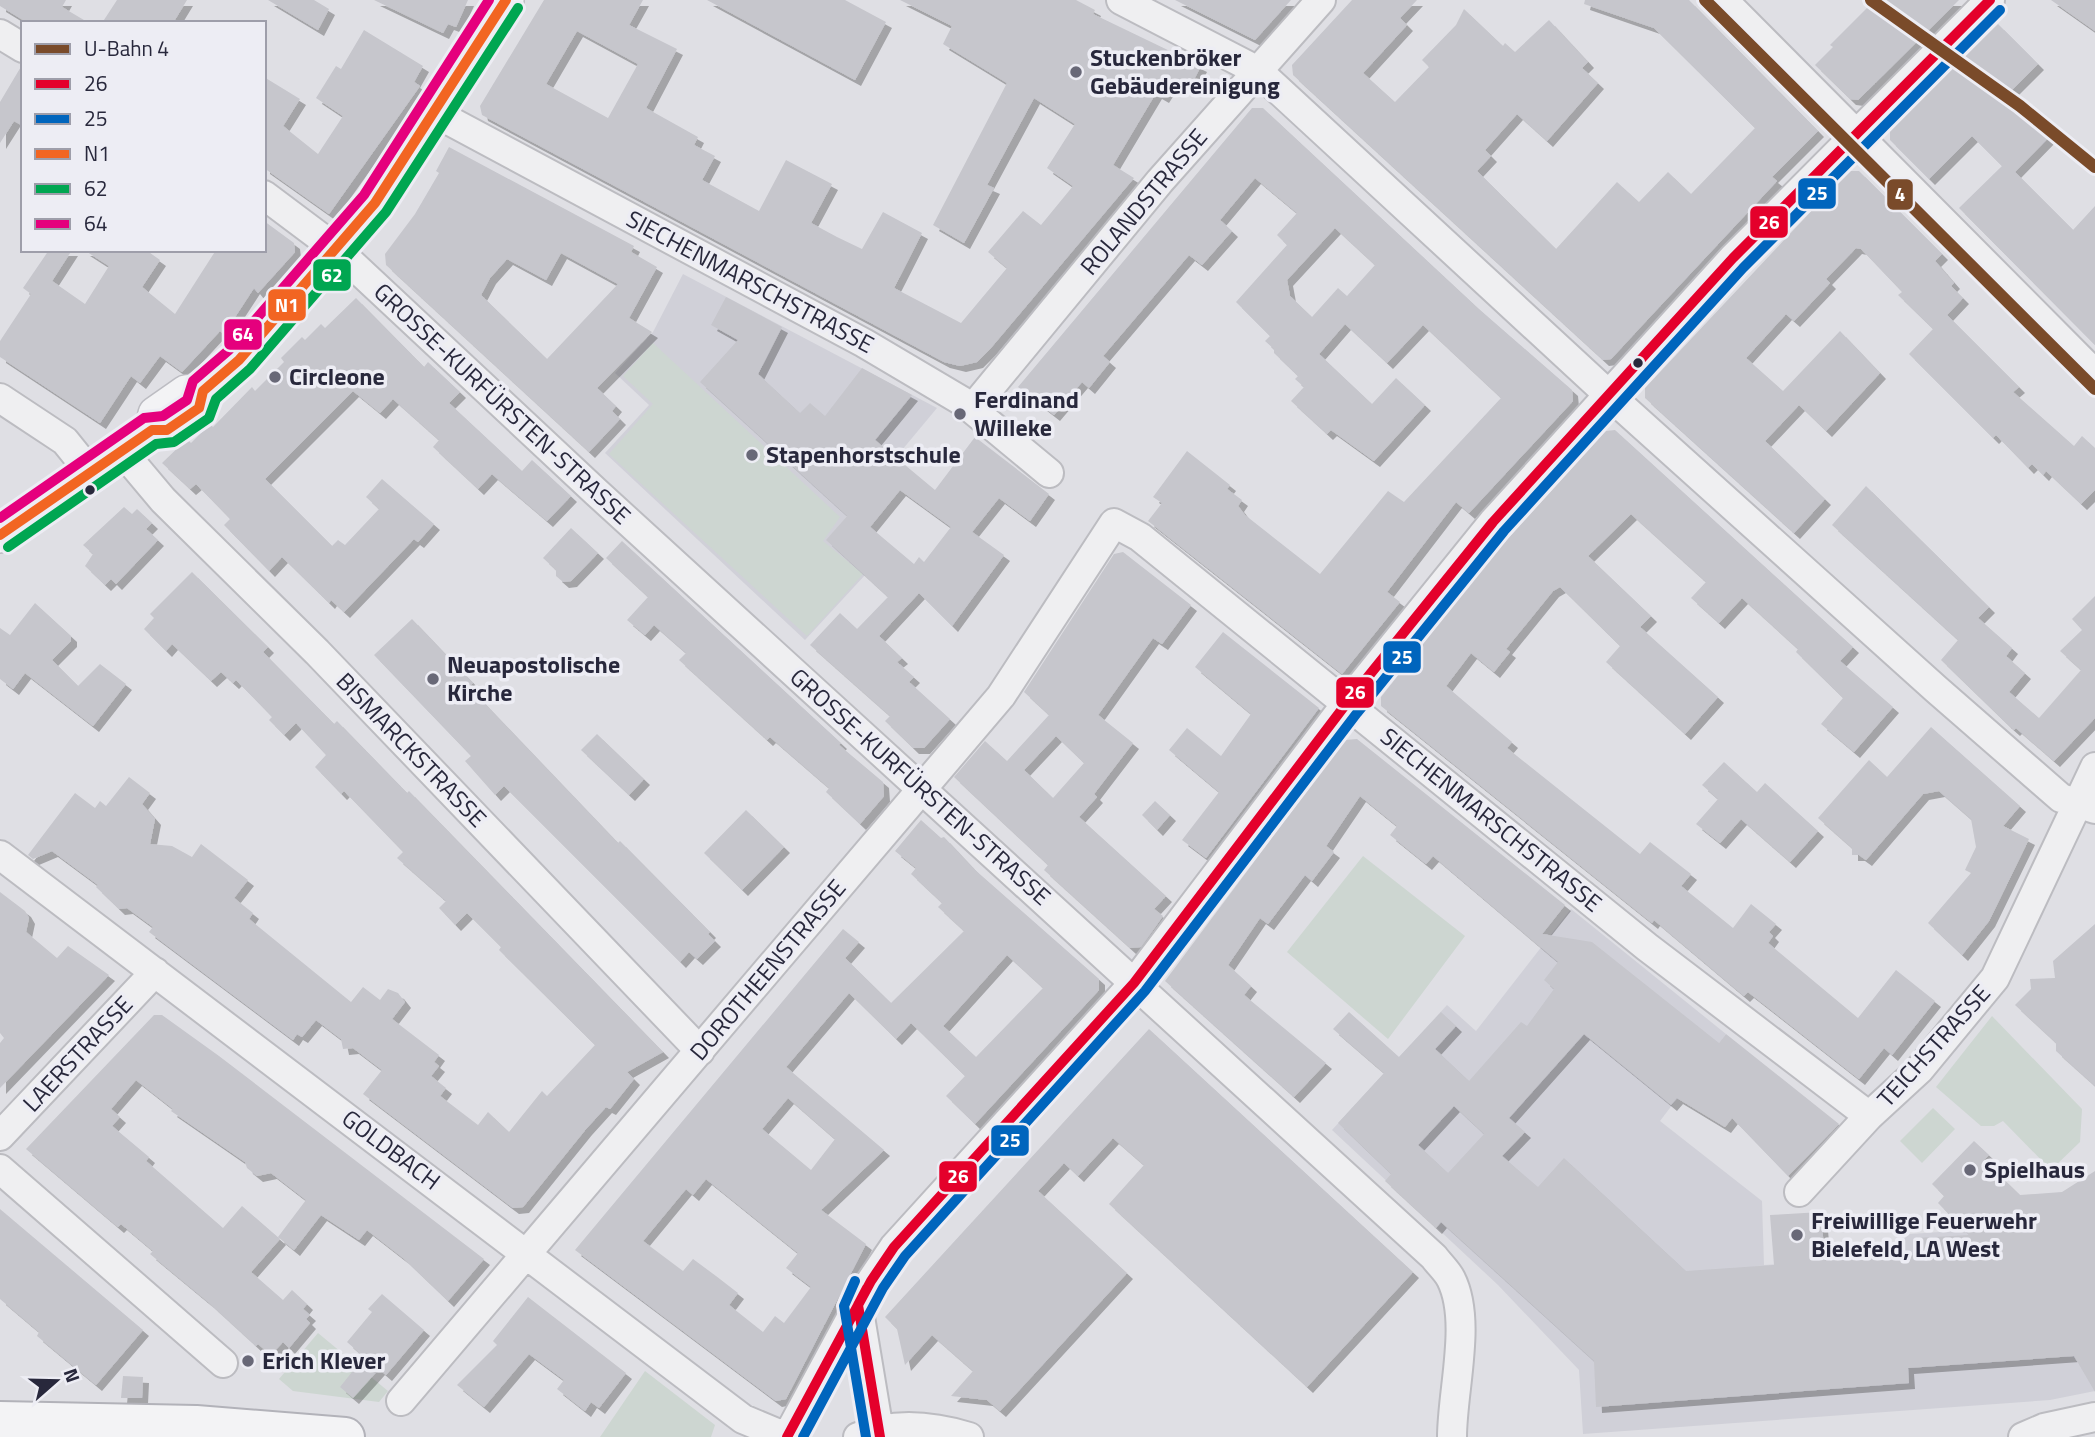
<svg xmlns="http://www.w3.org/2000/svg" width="2095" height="1437" viewBox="0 0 2095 1437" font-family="'Titillium Web',sans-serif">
  <defs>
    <filter id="shadow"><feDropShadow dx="6" dy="6" stdDeviation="0" flood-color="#0004"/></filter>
  </defs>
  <rect width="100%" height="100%" fill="#dfdfe4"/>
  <!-- built -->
  <path fill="#d0d0d8" d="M683 274 937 408 827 540 866 574 805 640 605 453 649 405 615 373 653 332Z
    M1571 909 1726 1034 1660 1121 1762 1201 1764 1265 1881 1257 1910 1234 2073 1223 2095 1391 2050 1400 1583 1434 1579 1370 1498 1285 1332 1130 1447 1005 1476 1031Z"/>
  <!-- green -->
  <path fill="#cdd6d1" d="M653 343 840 517 823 541 863 574 807 636 609 454 653 404 623 376Z
    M1363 856 1465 936 1388 1039 1287 952Z
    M1992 1016 2082 1109 2080 1142 2051 1170 2003 1121 1994 1126H1981L1936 1087Z
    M1933 1108 1955 1129 1922 1163 1900 1141Z
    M318 1333 388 1391 379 1402 293 1391 279 1379Z
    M645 1371 715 1425 711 1437H600Z"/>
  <!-- building -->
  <path fill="#c6c6cc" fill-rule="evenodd" filter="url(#shadow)" d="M0 0H66L62 7 89 23H28L0 6Z
    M117 0H187L173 23H102Z
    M268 0H314L329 9 318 30Z
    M374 0H468L456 27 448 24 443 33Z
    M544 0H643L629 25 677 49 646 108 698 137 694 145 715 156 702 180 759 211 786 160 832 184 811 223 837 237 862 249 883 212 922 233 894 288 961 323 1007 268 988 252 1023 211 1041 225 1073 186 1047 168 1075 124 1034 98 987 185 994 188 964 243 933 225 1007 83 943 44 952 26 900 0H1076L1095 10 1093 14 1201 66 1188 91 1172 83 1163 97 1156 93 1113 165 1134 178 990 349 977 362 960 366 944 362 482 115 480 106ZM577 31 638 64 608 118 546 84Z
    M707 0H845L886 22 855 80Z
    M1175 0H1291L1255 40Z
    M1352 0H1417L1400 18 1407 25 1363 73 1395 102 1429 67 1422 60 1456 25 1464 9 1503 46 1505 43 1515 52 1549 20 1588 62 1582 68 1598 83 1547 141 1517 114 1485 150 1491 156 1477 171 1556 249 1617 182 1639 202 1668 172 1691 194 1755 128 1654 28 1584 4 1585 0H1689L1818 131 1772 177 1777 181 1648 319 1611 359 1603 360 1293 75 1292 65Z
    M1875 0H1959L1858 100 1850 99 1815 65 1833 47 1830 45Z
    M2051 0H2095V31Z
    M1998 24 2038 64 2011 91 2054 132 2015 172 2073 230 2095 206V345L1959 208 2002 166 1972 136 1929 179 1890 140V131Z
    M364 30 423 66 414 82 420 86 329 214 264 168V77L300 99 283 126 318 154 343 116 316 98 336 66 341 69Z
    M22 65 23 126 14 121 0 143V102Z
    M1252 108H1263L1479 309 1572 390 1573 401 1469 513 1456 502 1387 592 1400 602 1342 674 1148 521 1162 503 1153 497 1187 451 1230 485 1227 489 1242 500 1238 506 1245 515 1320 574 1388 491 1404 502 1501 398 1423 325 1387 363 1345 324 1319 354 1372 404 1396 378 1425 405 1374 461 1331 430 1327 434 1291 401 1304 387 1295 379 1298 376 1274 353V349L1265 341 1270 336 1236 302 1287 245 1277 235 1297 213 1255 178 1220 220 1232 231 1202 265 1189 255 1103 356 1110 362 1089 388 1082 382 1054 415 1018 387ZM1335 228 1375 265 1347 296 1338 288 1312 317 1290 296 1287 280Z
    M449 147 634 246 631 252 657 267 629 318 652 332 597 388 616 406 612 411 620 419 589 452 386 265 385 254 415 214 439 173 436 171ZM561 253 618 284 547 359 481 295 490 278 507 259 546 280Z
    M1849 171H1859L1942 254 1935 261 1954 283 1951 286 1963 298 1947 315 2019 387 2013 392 2074 446 2082 436 2095 448V490L2081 504 2046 471 2043 475 2032 464 2028 468 1996 435 1993 438 1909 354 1933 329 1898 295 1902 292 1861 249 1856 248 1826 279 1830 283 1794 321 1786 314 1746 358 1783 391 1840 331 1880 373 1826 431 1799 405 1765 441 1825 499 1794 533 1645 398V388Z
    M264 221 294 243 295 252 258 293 254 288 224 334 220 331 182 372 160 356 140 383 131 376 100 423 0 357V341L31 294 23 288 49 250H72L52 281 85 304 109 266 84 250H146L160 260 142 287 175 314 216 250H264Z
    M726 297 782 327 758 374 800 413 810 403 825 416 862 368 912 395 875 440 935 490 975 437 1049 494 1030 521 999 498 972 532 1004 555 952 626 919 593 879 636 902 658 897 662 914 677 909 682 950 719 924 748H913L885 721 890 716 810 645 840 613 857 629 888 597 826 540 847 516 700 382 738 340 711 325ZM900 490 951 527 924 562 919 557 914 564 870 527Z
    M356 298 424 367 428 362 460 392 449 403 522 471 532 460 571 496 547 521 492 474 478 489 433 447 439 440 393 399 380 413 353 391 265 479 332 546 338 540 345 545 379 509 366 497 382 479 434 524 418 542 414 539 344 612 331 600 329 603 282 557 269 571 224 525 230 519 196 484 190 489 162 463 187 439 191 443 210 424 213 427 252 387 255 391 284 362 281 358 302 337 305 340 321 324 325 328Z
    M1615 430 1853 647 1840 661 1893 707 1854 752 1821 724 1843 698 1796 652 1798 649 1742 598 1719 623 1691 598 1706 582 1631 514 1588 556 1651 616 1640 627 1718 697 1685 734 1606 662 1620 646 1560 587 1553 591 1506 649 1510 652 1494 672 1471 653 1446 686 1512 742 1507 748 1640 854 1650 842 1691 874 1681 886 1733 928 1751 904 1776 924 1769 932 1773 936 1768 943 1858 1018 1896 970 1935 1001 1892 1055 1884 1048 1859 1079 1748 992 1744 996 1654 920 1652 923 1381 706V697L1493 555 1606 431Z
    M1866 486 1989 607 1978 618 2012 648 2006 656 2025 673 2009 692 2039 718 2081 670 2060 651 2082 630 2072 619 2095 596V718L2054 761 2016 728 2014 730 2005 722 1941 660 1958 640 1832 525Z
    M124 507 132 514 137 509 152 523 146 529 158 540 116 584 111 579 105 585 85 566 93 554 83 545Z
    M571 528 598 553 571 581 563 582 556 576V570L543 558Z
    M622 541 841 743 839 745 883 782 884 796 860 824 826 792 829 788 770 737 767 740 679 660 686 653 654 625 645 635 627 620 648 597 606 558Z
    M1123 552 1191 605 1162 644 1153 638 1098 715 1133 743 1094 794 1097 797 1079 817 1166 896 1154 909 1163 916 1141 947 1130 948 1044 870 1048 865 954 777 985 741 1007 761 1049 715 1024 692 1114 554ZM1056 736 1084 763 1053 798 1024 770Z
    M192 572 268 647 263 652 334 724 337 721 407 793 409 791 663 1052 627 1072 634 1079 610 1109 606 1107 586 1129 523 1207 513 1208 363 1094 382 1070 353 1048 343 1049 341 1039 316 1020 302 1037 297 1034 293 1040 149 932 153 927 127 908 119 909 96 887 98 885 52 851 33 859 28 855 75 793 95 808 100 801 106 806 129 777 150 793 142 804 155 819 150 844 172 846 192 857 201 844 248 880 234 898 253 913 249 919 351 1002 363 987 380 1000 388 989 398 993 405 1002 392 1019 439 1055 434 1062 439 1066 431 1076 446 1088 440 1096 478 1125 488 1112 509 1132 542 1091 547 1096 595 1045 499 950 501 947 467 913 455 925 439 908 446 901 397 858 403 852 344 791 341 794 315 767 326 755 296 723 284 735 269 720 272 717 236 680 233 683 221 672 211 681 172 644 166 651 144 629 154 618 150 614Z
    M35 603 71 636V641L52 660 78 686 100 664 126 684 93 726 25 673 13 689 0 679V628L10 635Z
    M412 619 473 683 469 687 618 843 620 841 710 932 708 934 715 941 697 959 689 952 680 962 504 786 495 795 465 761 471 756 374 655Z
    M1223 632 1319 708 1206 858 1182 840 1219 792 1169 750 1187 728 1221 756 1251 714 1195 667Z
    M1931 727 2020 806 2003 826 2029 839 1989 921 1962 955 1928 923 1971 873 1965 870 1976 847 1971 819 1939 791 1923 794 1866 860 1859 855H1852V848L1818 818 1869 760 1887 777Z
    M597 734 644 779 629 795 581 750Z
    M1357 739 1565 905 1542 934 1592 942 1719 1043 1726 1034 1839 1124 1788 1176 1732 1118 1725 1127 1677 1098 1671 1105 1584 1034 1509 1118 1525 1132 1502 1156 1538 1187 1564 1158 1686 1271 1774 1265 1770 1215 1821 1212 1825 1261 1917 1255 1916 1238 1969 1235 1938 1203 1944 1196 1932 1184 1974 1141 1989 1155 1984 1160 2020 1195 2062 1192 2095 1171V1392L2074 1356 1908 1368 1909 1383 1596 1407 1594 1361 1441 1222 1436 1228 1385 1181 1391 1174 1338 1123 1384 1073 1333 1029 1349 1012 1399 1057 1441 1012 1456 1026 1435 1049 1469 1081 1521 1022 1527 1026 1554 989 1544 980 1558 962 1433 856 1426 864 1390 835 1397 826 1360 796 1326 846 1334 852 1312 881 1305 875 1268 924 1260 918 1228 965 1251 986 1244 995 1326 1063 1294 1097 1165 981 1345 740ZM1454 1106 1484 1134 1448 1173 1418 1145Z
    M1724 762 1757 792 1765 783 1818 831 1790 862 1741 819 1720 843 1696 824 1718 799 1702 785Z
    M1155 801 1170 815 1157 830 1142 815Z
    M746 810 784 847 742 890 704 853Z
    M921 820 941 838 944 837 974 869 1099 979V990L975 1124 946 1096 965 1076 911 1023 896 1039 849 993 786 1067 884 1150 821 1210 866 1244 786 1399 776 1401 575 1250 843 929 859 942 845 958 891 1003 964 931 938 907 942 903 911 874 916 868 895 851ZM1007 955 1043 988 976 1057 943 1026ZM788 1098 835 1139 811 1170 762 1129ZM706 1179 798 1253 786 1268 811 1287 784 1323 775 1316 763 1332 729 1305 738 1293 716 1276 693 1259 683 1271 643 1241 686 1189 693 1195Z
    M0 892 25 911 29 918 26 932 57 958 68 946 109 975 0 1088V1043L4 1038 0 1033Z
    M2095 924V1086L2056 1051V1043L2015 1005 2031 989 2030 979 2055 978 2053 961Z
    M154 1015H162L219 1056 484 1259 448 1301 403 1258 367 1230 359 1240 321 1215 294 1250 278 1237 306 1200 271 1173 257 1176 247 1168 245 1162 171 1111 173 1109 136 1080 111 1109 120 1117 112 1126 149 1157 146 1161 223 1228 242 1206 280 1239 251 1272 283 1300 292 1290 307 1304 303 1309 310 1315 306 1319 310 1323 289 1348 283 1342 271 1355 258 1344 256 1346 208 1302 150 1254 153 1251 121 1224 118 1227 26 1149Z
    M1149 1029 1413 1272 1307 1387 1109 1204 1144 1165 1113 1138 1078 1176 1064 1163 1038 1191 1127 1273 1000 1411 987 1400 951 1396 973 1371 932 1335 905 1365 897 1329 885 1317Z
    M0 1209 143 1330 96 1385 37 1336 39 1332 0 1299Z
    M382 1294 424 1330 386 1375 379 1369 353 1398 340 1387 364 1357 347 1342 372 1312 368 1309Z
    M528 1297 626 1373 599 1408 591 1402 585 1411 557 1389 564 1380 529 1354 484 1407 457 1385 497 1345 493 1341Z
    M123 1376 143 1377 142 1398H121Z"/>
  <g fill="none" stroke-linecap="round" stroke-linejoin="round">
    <!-- minor casing -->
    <g stroke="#bcbcc1" stroke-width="32">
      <path id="minor" d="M1121 0 1258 71 1609 395 1936 689 2061 798 2095 809
        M1723 0 2095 374
        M0 34 23 48
        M435 113 864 343 962 401 1049 473
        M264 195 336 249 596 492 1434 1257C1439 1264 1447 1271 1451 1279 1472 1321 1452 1390 1452 1437
        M0 398 65 441 90 472
        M972 409 1160 181 1321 0
        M121 450 163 500 317 652 700 1051
        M0 855 743 1419 786 1437
        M0 1136 155 972
        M0 1169 223 1363
        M1799 1192 1869 1116 1919 1070 1995 978 2095 767
        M858 1305 880 1437
        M401 1401 1001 696 1114 523 1140 537 1647 947 1869 1116
        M787 1437 871 1281 894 1247 1134 983 1346 704 1493 522 1733 258 1990 0
        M858 1437C893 1422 933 1426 969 1437
        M2023 1437 2044 1428 2095 1417"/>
    </g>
    <!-- major casing -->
    <g stroke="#bcbcc2" stroke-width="38">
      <path id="major" d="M152 430 156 414 186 393 203 391 239 360 363 218 400 168 506 0
        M0 535 152 430 172 426"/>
    </g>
    <!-- highway casing -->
    <g stroke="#b2b2b9" stroke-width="42">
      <path id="highway" d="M0 1421 196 1425 345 1437"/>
    </g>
    <!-- minor -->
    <use href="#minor" stroke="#efeff1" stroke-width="28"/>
    <!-- major -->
    <use href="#major" stroke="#f3f3f5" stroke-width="35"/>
    <!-- highway -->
    <use href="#highway" stroke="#f3f3f5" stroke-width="38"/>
    <!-- bus-1 casing -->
    <g stroke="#ededf4" stroke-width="16">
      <path id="bus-1" d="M867 1288 858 1305 880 1437
        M787 1437 871 1281 894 1247 1134 983 1346 704 1493 522 1733 258 1990 0"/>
    </g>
    <!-- bus-2 casing -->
    <g stroke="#ededf4" stroke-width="16">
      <path id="bus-2" d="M855 1281 844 1306 866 1437
        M803 1437 883 1288 905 1256 1145 991 1357 713 1504 531 1743 268 2000 10"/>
    </g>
    <!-- bus-3 casing -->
    <g stroke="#ededf4" stroke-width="16">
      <path id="bus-3" d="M0 535 152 430H167L199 408 203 391 239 360 375 203 506 0"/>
    </g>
    <!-- bus-4 casing -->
    <g stroke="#ededf4" stroke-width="16">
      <path id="bus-4" d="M8 547 156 444 174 442 209 418 216 399 250 369 386 212 518 8"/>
    </g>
    <!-- bus-5 casing -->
    <g stroke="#ededf4" stroke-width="16">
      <path id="bus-5" d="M0 518 144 418 163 416 187 400 193 381 229 350 364 195 489 0"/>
    </g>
    <!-- bus-1 -->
    <use href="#bus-1" stroke="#e4002b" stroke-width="10"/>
    <!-- bus-2 -->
    <use href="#bus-2" stroke="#0065bd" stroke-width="10"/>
    <!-- bus-3 -->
    <use href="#bus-3" stroke="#f26522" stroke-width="10"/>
    <!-- bus-4 -->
    <use href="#bus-4" stroke="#00a651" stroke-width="10"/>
    <!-- bus-5 -->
    <use href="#bus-5" stroke="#e5007d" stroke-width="10"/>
    <!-- metro-1 casing -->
    <g stroke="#ededf4" stroke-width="18">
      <path id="metro-1" d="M1705 0 2095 389
        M1871 0 2020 106 2095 167"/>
    </g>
    <!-- metro-1 -->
    <use href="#metro-1" stroke="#7a4b2a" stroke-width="12"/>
  </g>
  <!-- markers -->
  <g fill="#686877" stroke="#ededf4" stroke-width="2.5">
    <circle cx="1076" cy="72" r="7"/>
    <circle cx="275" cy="377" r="7"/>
    <circle cx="960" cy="414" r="7"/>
    <circle cx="752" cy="455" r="7"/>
    <circle cx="433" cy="679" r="7"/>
    <circle cx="1970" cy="1170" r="7"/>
    <circle cx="1797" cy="1235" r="7"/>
    <circle cx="248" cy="1361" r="7"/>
  </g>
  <g fill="#28283c" stroke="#ededf4" stroke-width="2.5">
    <circle cx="1638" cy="363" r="6"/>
    <circle cx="90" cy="490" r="6"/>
  </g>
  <g text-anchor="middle" stroke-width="7" stroke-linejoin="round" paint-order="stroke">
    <!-- poi labels -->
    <g font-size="24" font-weight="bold" fill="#28283c" stroke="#ededf4" text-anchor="start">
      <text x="1090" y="66">Stuckenbröker<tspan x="1090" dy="28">Gebäudereinigung</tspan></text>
      <text x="289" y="385">Circleone</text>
      <text x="974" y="408">Ferdinand<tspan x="974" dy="28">Willeke</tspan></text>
      <text x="766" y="463">Stapenhorstschule</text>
      <text x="447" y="673">Neuapostolische<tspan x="447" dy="28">Kirche</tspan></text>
      <text x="1984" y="1178">Spielhaus</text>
      <text x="1811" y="1229">Freiwillige Feuerwehr<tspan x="1811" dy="28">Bielefeld, LA West</tspan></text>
      <text x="262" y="1369">Erich Klever</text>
    </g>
    <!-- street labels -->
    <g font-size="24" fill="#28283c" stroke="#ededf4">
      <text transform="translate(1144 202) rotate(-50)" y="8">ROLANDSTRASSE</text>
      <text transform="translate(750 282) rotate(28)" y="8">SIECHENMARSCHSTRASSE</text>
      <text transform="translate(502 404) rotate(43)" y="8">GROSSE-KURFÜRSTEN-STRASSE</text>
      <text transform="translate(411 750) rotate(46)" y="8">BISMARCKSTRASSE</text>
      <text transform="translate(920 787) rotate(42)" y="8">GROSSE-KURFÜRSTEN-STRASSE</text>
      <text transform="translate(1491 820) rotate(39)" y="8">SIECHENMARSCHSTRASSE</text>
      <text transform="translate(768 970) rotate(-50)" y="8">DOROTHEENSTRASSE</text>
      <text transform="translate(1934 1046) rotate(-48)" y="8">TEICHSTRASSE</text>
      <text transform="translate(78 1054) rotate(-47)" y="8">LAERSTRASSE</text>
      <text transform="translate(391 1150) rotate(37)" y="8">GOLDBACH</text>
    </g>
  </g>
  <g stroke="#ededf4" stroke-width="2.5">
    <rect x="1797" y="177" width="40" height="33" rx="7" fill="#0065bd"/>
    <rect x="1886" y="178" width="28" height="33" rx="7" fill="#7a4b2a"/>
    <rect x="1749" y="205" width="40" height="34" rx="7" fill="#e4002b"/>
    <rect x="312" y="258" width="40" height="34" rx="7" fill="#00a651"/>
    <rect x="267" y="288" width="40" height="34" rx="7" fill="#f26522"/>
    <rect x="223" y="318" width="40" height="33" rx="7" fill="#e5007d"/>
    <rect x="1382" y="640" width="40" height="34" rx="7" fill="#0065bd"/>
    <rect x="1335" y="676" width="40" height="33" rx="7" fill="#e4002b"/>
    <rect x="990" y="1124" width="40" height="33" rx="7" fill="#0065bd"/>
    <rect x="938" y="1160" width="40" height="33" rx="7" fill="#e4002b"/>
  </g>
  <g font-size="19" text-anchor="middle" font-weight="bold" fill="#fff">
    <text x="1817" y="200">25</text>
    <text x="1900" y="201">4</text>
    <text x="1769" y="229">26</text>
    <text x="332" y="282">62</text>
    <text x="287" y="312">N1</text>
    <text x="243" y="341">64</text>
    <text x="1402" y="664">25</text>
    <text x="1355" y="699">26</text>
    <text x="1010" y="1147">25</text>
    <text x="958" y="1183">26</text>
  </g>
  <!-- legend -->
  <rect x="21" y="21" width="245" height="231" fill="#ededf4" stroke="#9e9eaa" stroke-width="2"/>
  <rect x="35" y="44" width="35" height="10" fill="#7a4b2a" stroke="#9e9eaa" stroke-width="2"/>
  <text x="84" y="56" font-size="21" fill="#28283c">U-Bahn 4</text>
  <rect x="35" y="79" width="35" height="10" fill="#e4002b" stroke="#9e9eaa" stroke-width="2"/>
  <text x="84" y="91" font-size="21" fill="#28283c">26</text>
  <rect x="35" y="114" width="35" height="10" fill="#0065bd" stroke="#9e9eaa" stroke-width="2"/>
  <text x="84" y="126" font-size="21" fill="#28283c">25</text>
  <rect x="35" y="149" width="35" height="10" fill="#f26522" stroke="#9e9eaa" stroke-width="2"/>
  <text x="84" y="161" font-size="21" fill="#28283c">N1</text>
  <rect x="35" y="184" width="35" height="10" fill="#00a651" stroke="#9e9eaa" stroke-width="2"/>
  <text x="84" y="196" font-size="21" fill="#28283c">62</text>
  <rect x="35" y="219" width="35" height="10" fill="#e5007d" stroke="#9e9eaa" stroke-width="2"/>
  <text x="84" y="231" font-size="21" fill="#28283c">64</text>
  <!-- north arrow -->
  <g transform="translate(56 1381) rotate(70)" stroke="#ededf4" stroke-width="5" paint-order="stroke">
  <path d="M0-5L12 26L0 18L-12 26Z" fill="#28283c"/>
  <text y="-10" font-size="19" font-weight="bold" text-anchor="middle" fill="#28283c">N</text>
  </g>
</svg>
